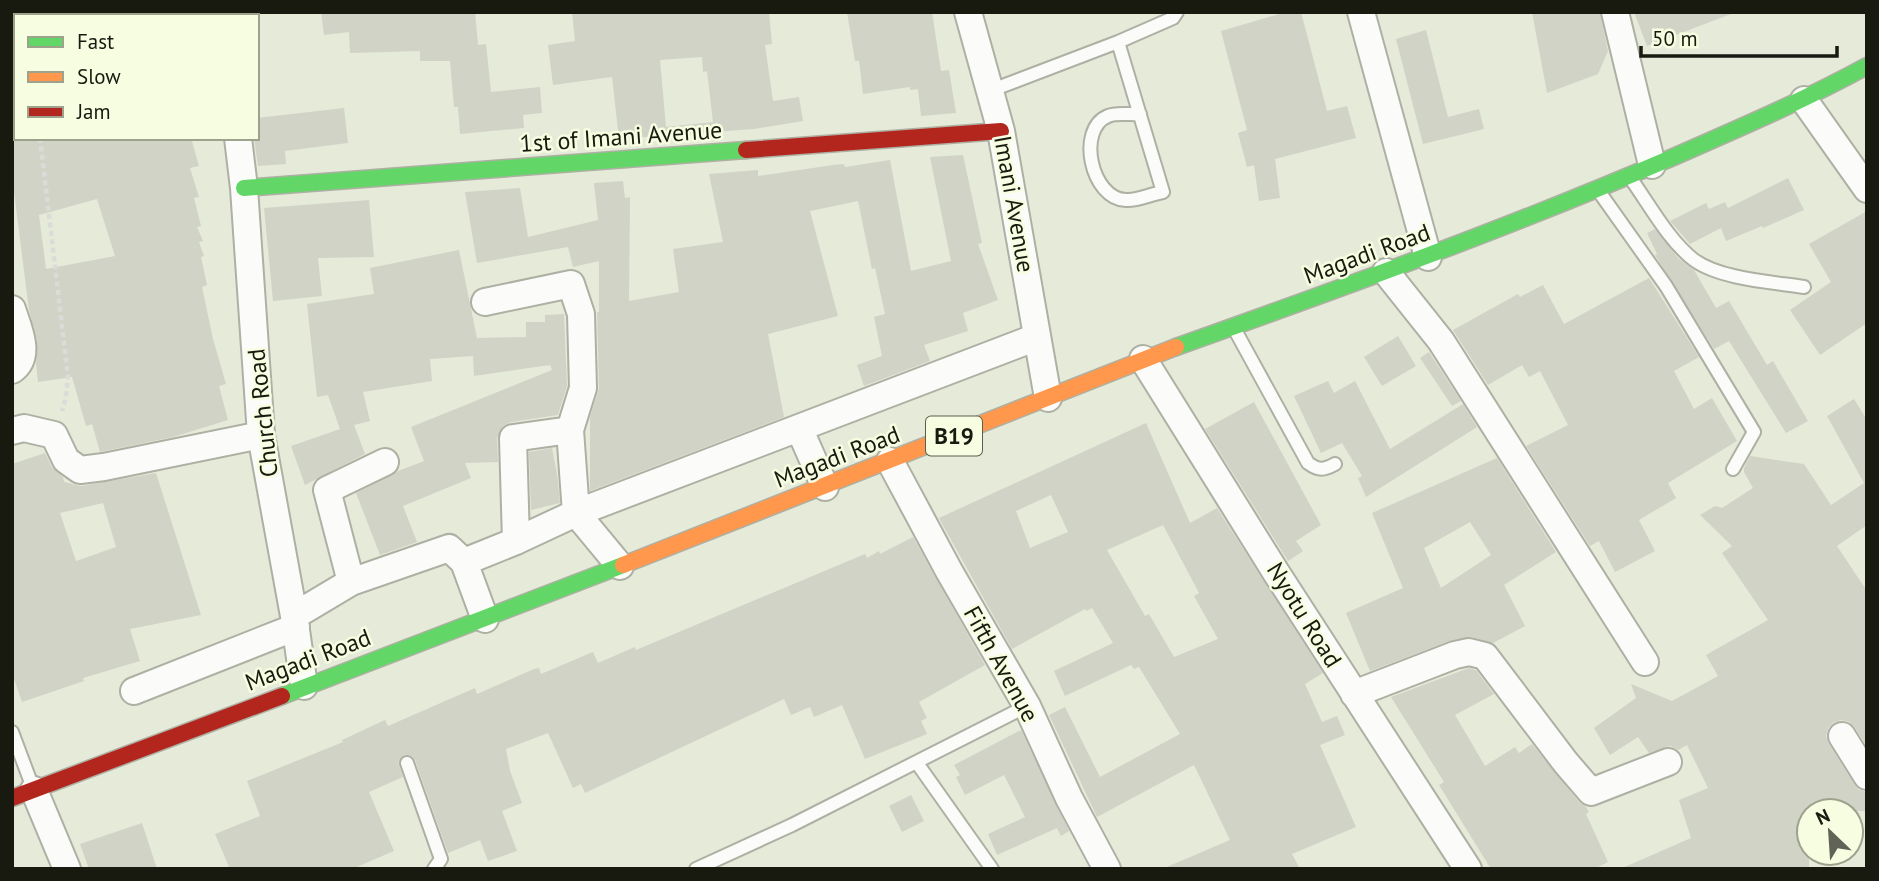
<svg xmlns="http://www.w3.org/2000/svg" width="1879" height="881" viewBox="0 0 1879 881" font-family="'PT Sans',sans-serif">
  <rect width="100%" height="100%" fill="#e6ead9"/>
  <!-- building -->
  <path fill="#d0d3c6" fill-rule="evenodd" d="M321 12H475L478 45 486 44 491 92 540 87 542 113 523 115 524 128 460 134 458 107H454L450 61H420V51L350 53 349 32 324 35Z
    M572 12H769L772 44 765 45 773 101 799 97 803 121 754 129 619 139 612 77 553 85 548 45 575 41ZM702 57 703 72 707 71 713 122 666 127 660 60Z
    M847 12H932L941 71 949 70 956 113 921 116 918 89 910 90V87L863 94 859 61H855Z
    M1286 12H1301L1327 111 1347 106 1356 138 1275 159 1280 198 1259 201 1254 165 1247 167 1238 133 1247 130 1221 31Z
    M1532 12H1600L1608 51 1598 74 1547 93Z
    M1634 12H1731V14L1647 46Z
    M1426 30 1448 117 1479 109 1484 129 1423 144 1396 39Z
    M344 108 348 143 285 151 286 164 258 166 254 138H257V118Z
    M12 138H191L199 166 190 168 199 197 194 198 201 226 197 227 203 241 199 242 204 256 201 257 207 285 202 287 213 339 226 384 219 386 228 420 173 437 100 452 92 424 86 426 72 377 38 382 36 363 37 340 29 310 12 176ZM97 199 115 256 46 269 39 215Z
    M963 155 982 243 978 244 998 300 963 313 968 331 924 345 930 361 864 386 857 365 882 356 874 317 885 314 875 268 872 269 858 201 810 211 838 316 768 334 784 417 590 491V418L599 388 597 312H599V261L573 267 568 247 477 263 465 192 520 188 528 237 598 220 594 183 623 181 625 198 630 197 629 301 679 292 673 249 723 242 709 174 758 170V176L833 165 844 164 845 167 890 160 911 271 951 261 930 157Z
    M1788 178 1804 210 1763 228 1762 226 1726 241 1721 228 1690 244 1670 221 1706 203 1709 209 1725 202 1728 208Z
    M369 200 374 257 318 258 322 296 273 301 264 208Z
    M1867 211V323L1820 355 1790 310 1831 282 1809 244Z
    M1655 229 1678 258 1694 270 1716 308 1729 301 1767 365 1773 361 1808 421 1786 433 1729 341 1714 349 1655 255 1657 254 1647 233Z
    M459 250 477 338 526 337V322H545V315L564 314 567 386 558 415 511 422 503 426 497 438 498 462 465 463 471 478 403 506 417 542 380 555 356 493 398 471 424 461 411 427 552 370 550 365 474 376 473 356 430 359 432 381 363 392 370 421 354 425 365 454 305 485 291 446 343 428 340 429 328 395 317 397 307 304 374 294 370 268Z
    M1649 278 1699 357 1674 371 1694 409 1712 398 1737 441 1668 483 1676 498 1639 520 1655 551 1615 572 1599 541 1590 546 1526 446 1568 425 1540 371 1529 377 1522 365 1488 385 1453 330 1518 294 1520 297 1543 285 1564 324Z
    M1398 336 1416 366 1382 386 1364 357Z
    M1429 352 1461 401 1452 406 1420 358Z
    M1328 381 1334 393 1355 381 1390 449 1463 404 1477 427 1366 497 1358 478 1362 476 1342 443 1321 453 1294 396Z
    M1854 399 1867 420V525L1837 546 1867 591V746L1855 728 1849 722 1841 720 1833 723 1828 728 1826 736 1829 744 1854 784 1859 790 1867 792V811H1809V869H1620L1691 838 1679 800 1708 788 1687 745 1678 750 1670 746 1649 753 1638 737 1610 755 1594 728 1636 698 1631 684 1672 701 1718 676 1706 655 1768 620 1722 553 1732 546 1700 515 1715 506 1722 508 1753 488 1744 472V468L1750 456 1804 464 1831 505 1864 483 1827 416Z
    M1254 402 1321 525 1296 541 1303 551 1288 561 1205 429Z
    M1146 423 1190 523 1217 508 1323 673 1305 684 1322 722 1337 716 1345 735 1320 745 1356 827 1292 854 1300 869H1162L1230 840 1194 765 1097 817 1049 715 1065 707 1100 777 1180 734 1139 667 1134 669 1131 665 1065 696 1054 671 1113 643 1092 608 1086 611 1085 609 1012 649 941 522 939 518ZM1051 495 1068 532 1030 548 1016 511ZM1163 525 1199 593 1194 596 1218 639 1174 657 1149 614 1145 616 1107 550Z
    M552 448 557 474 560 503 531 510 529 452Z
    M45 453 52 467 63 477 64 482 81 486 156 473 201 615 130 629 140 661 83 678 84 681 22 702 12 673V464ZM103 503 116 547 76 561 60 513Z
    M1497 458 1556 552 1504 585 1525 626 1493 643 1472 637 1452 640 1370 671 1346 613 1403 588 1372 513ZM1470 522 1491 555 1441 588 1424 548Z
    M913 537 985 665 919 702 927 718 921 721 927 734 865 759 842 705 814 717 810 707 791 715 784 699 585 793 581 784 573 788 548 733 506 749 510 771 522 803 502 811 517 851 488 861 480 840 448 853 415 760 412 756 405 755 398 762 403 777 369 792 394 851 352 869H230L215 834 260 816 247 781 343 742 342 740 385 720 388 726 475 688 477 694 534 669 539 668 541 674 593 652 598 663 635 647 636 650 865 554 867 558 879 551 880 554Z
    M1469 668 1476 670 1494 694 1455 715 1485 766 1515 747 1519 753 1532 744 1579 802 1586 807 1589 812 1586 814 1608 862 1594 869H1491L1439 785 1444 782 1391 697Z
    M1021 730 1069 831 1061 836 1057 828 997 855 988 834 1025 817 1004 775 965 795 956 777 960 775 954 765Z
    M911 795 924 821 902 832 889 806Z
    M142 823 157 869H89L80 844Z"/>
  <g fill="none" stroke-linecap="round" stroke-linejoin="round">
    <!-- lane casing -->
    <g stroke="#adb0a3" stroke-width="16">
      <path id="lane" d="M1118 42 1163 192C1151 194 1137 201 1126 200 1091 199 1076 129 1108 116 1116 112 1131 115 1140 114
        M992 90 1118 42 1173 18 1177 12
        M1631 179C1649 204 1669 241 1694 260 1720 279 1772 282 1804 287
        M1600 193 1666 286 1754 432 1733 469
        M1235 330 1308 463C1319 471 1324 470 1335 464
        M12 732 33 788
        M407 763 441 859 434 869
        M917 763 992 869
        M696 869 792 825 1027 706"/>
    </g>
    <!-- street casing -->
    <g stroke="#adb0a3" stroke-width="30">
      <path id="street" d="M223 12 224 16
        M968 12 1001 131 1048 398
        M1361 12 1428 257
        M1615 12 1652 165
        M1804 100 1867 189
        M238 138 244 188 261 435 294 616 304 686
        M1386 272 1441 341 1645 662
        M485 302 571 284 581 314 583 388 570 430
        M12 309C18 328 32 356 12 370
        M1143 359 1277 574 1468 869
        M799 428 825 487
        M12 431 24 428 54 435 66 460 80 470 104 467 261 435
        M890 461 949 571 1027 706 1069 798 1107 869
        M516 541 513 438 570 430 576 513 620 566
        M351 582 327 490 385 462
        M294 616 351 582 449 548 464 562
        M485 619 464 562 516 541 576 513 1037 337
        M134 691 296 627
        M1354 694 1455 655 1469 652 1485 656 1566 763 1591 792 1668 762
        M1842 736 1867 776
        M34 790 67 869"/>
    </g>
    <!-- fast casing -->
    <g stroke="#adb0a3" stroke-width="19">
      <path id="fast" d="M244 188 746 150
        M1176 347C1342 288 1508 228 1671 158 1737 129 1803 101 1867 66
        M282 696 623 565"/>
    </g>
    <!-- slow casing -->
    <g stroke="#adb0a3" stroke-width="19">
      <path id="slow" d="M623 565 1176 347"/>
    </g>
    <!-- jam casing -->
    <g stroke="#adb0a3" stroke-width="19">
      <path id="jam" d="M746 150 1001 131
        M12 798 282 696"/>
    </g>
    <!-- path -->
    <path stroke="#dbdcd7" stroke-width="4.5" stroke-dasharray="5 3.5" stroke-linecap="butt" d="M25 12V16
      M40 138 68 377 66 397 62 411"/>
    <!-- lane -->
    <use href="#lane" stroke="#fbfcf9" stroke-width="12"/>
    <!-- street -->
    <use href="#street" stroke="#fbfcf9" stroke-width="26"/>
    <!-- fast -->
    <use href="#fast" stroke="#63d668" stroke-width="16"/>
    <!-- slow -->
    <use href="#slow" stroke="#ff974d" stroke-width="16"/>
    <!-- jam -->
    <use href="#jam" stroke="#b3261e" stroke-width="16"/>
  </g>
  <g text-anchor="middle" stroke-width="5" stroke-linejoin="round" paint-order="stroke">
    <!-- shield labels -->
    <rect fill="#f6fde0" stroke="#5b5e4e" stroke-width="2" x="926" y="416.5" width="56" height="39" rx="5"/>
    <g font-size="23" font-weight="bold" fill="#181a10">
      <text x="954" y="444">B19</text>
    </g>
    <!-- street labels -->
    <g font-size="24" fill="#181a10" stroke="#f6fde0">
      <text transform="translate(621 137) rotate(-4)" y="8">1st of Imani Avenue</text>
      <text transform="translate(1014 204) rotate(80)" y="8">Imani Avenue</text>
      <text transform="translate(1367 254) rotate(-20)" y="8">Magadi Road</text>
      <text transform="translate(263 413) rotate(-96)" y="8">Church Road</text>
      <text transform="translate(837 457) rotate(-21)" y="8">Magadi Road</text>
      <text transform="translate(1304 615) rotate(58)" y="8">Nyotu Road</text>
      <text transform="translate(308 660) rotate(-21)" y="8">Magadi Road</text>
      <text transform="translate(1001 664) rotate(61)" y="8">Fifth Avenue</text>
    </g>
  </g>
  <!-- border -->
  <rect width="1879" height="881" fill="none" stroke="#181a10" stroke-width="28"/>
  <!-- legend -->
  <rect x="14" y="14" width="245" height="126" fill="#f6fde0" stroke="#9da28d" stroke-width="2"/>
  <rect x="28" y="37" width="35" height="10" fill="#63d668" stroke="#9da28d" stroke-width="2"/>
  <text x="77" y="49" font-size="21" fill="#181a10">Fast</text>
  <rect x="28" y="72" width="35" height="10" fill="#ff974d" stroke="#9da28d" stroke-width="2"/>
  <text x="77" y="84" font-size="21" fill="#181a10">Slow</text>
  <rect x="28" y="107" width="35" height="10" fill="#b3261e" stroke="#9da28d" stroke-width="2"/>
  <text x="77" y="119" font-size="21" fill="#181a10">Jam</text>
  <!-- north arrow -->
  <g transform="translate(1830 832) rotate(335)"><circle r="33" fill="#f6fde0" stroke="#9da28d" stroke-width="2"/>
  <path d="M0-5L12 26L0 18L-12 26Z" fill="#606356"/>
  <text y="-10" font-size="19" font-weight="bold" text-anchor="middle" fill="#181a10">N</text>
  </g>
  <!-- scale -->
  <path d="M1641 46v10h196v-10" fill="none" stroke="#181a10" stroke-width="3.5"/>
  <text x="1652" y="46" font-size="21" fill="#181a10" stroke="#f6fde0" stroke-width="5" paint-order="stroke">50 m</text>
</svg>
